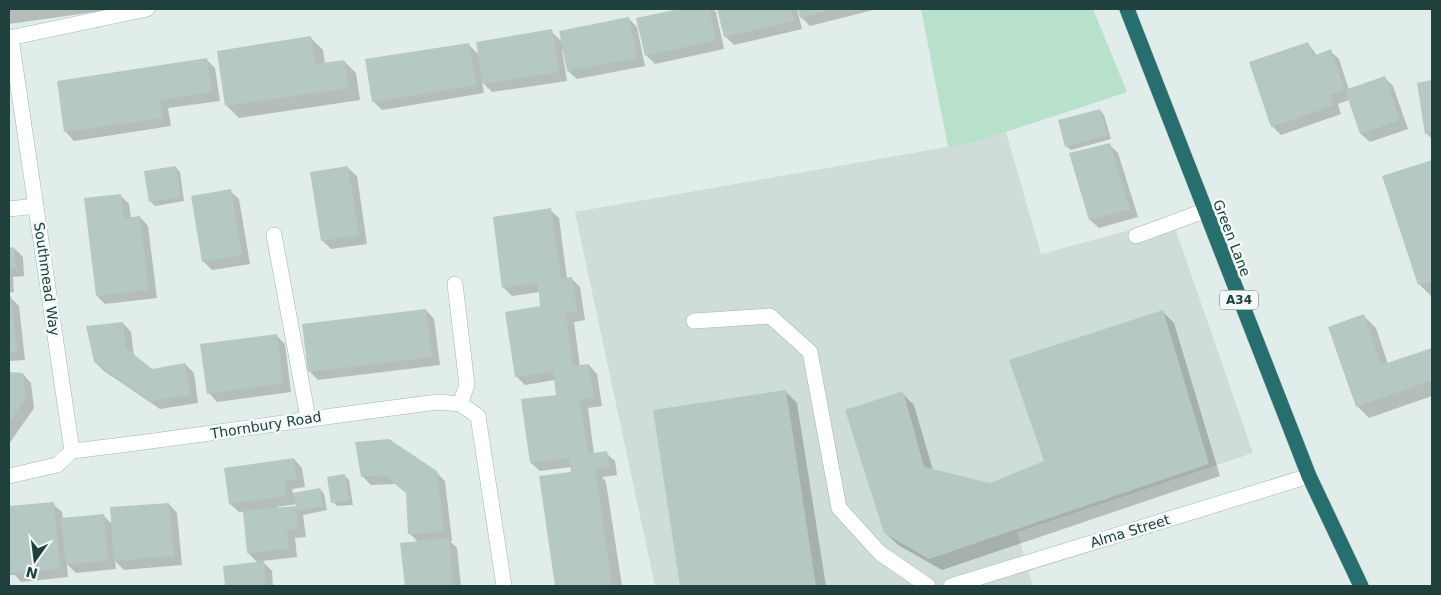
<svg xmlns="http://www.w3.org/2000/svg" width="1441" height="595" viewBox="0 0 1441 595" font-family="'DejaVu Sans',sans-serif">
  <rect width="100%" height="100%" fill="#e1edea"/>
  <!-- built -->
  <path fill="#cfddd9" d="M1006 132 1041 254 1172 219 1253 453 1017 532 1033 586H655L575 212 976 142Z"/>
  <!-- green -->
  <path fill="#b7e1ca" d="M921 9H1093L1127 92 976 142 948 147Z"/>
  <!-- shadow -->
  <path fill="#0003" fill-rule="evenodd" d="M9 9H116L9 24Z
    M685 9H713L716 12 724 49 655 64 646 55 638 19Z
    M718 9H797L802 29 734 45 725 36Z
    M799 9H877L810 26 801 17Z
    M629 19 637 27 645 66 577 79 568 71 564 50H562L567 81 492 92 482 82 484 93 382 110 373 101 469 45 479 55 551 31 562 42Z
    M311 38 323 50 325 64 344 61 356 73 360 100 239 118 227 106Z
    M1308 43 1317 56 1330 51 1339 59 1349 90 1384 77 1393 86 1408 129 1370 142 1361 134 1349 100 1338 104 1341 114 1281 135 1272 126Z
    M206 59 215 68 220 101 168 108 171 126 74 141 66 132 58 82Z
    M1432 81V139L1426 133 1418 84Z
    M1100 110 1104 115 1111 139 1071 150 1066 146Z
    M1109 144 1118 153 1138 217 1099 228 1090 220 1070 154Z
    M1432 161V297L1420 285 1383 177Z
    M176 168 180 172 184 201 155 206 150 201Z
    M348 168 357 176 367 244 331 249 322 240Z
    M230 191 239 199 250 264 212 270 203 261Z
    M121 196 129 204 131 218 140 217 148 226 157 298 105 304 97 296Z
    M550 210 559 218 567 278H571L580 287 585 320 574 322 580 367 589 365 597 374 602 406 588 408 594 454 606 453 615 461 617 475 602 477 606 482 622 586H557L540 477 573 473 571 467 540 471 531 463 558 396 555 380 525 385 516 376 542 308 540 292 512 296 504 288Z
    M14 248 23 257 24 276 13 277 14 292 9 293V249Z
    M10 297 19 306 25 360 9 361Z
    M426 310 434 319 440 365 318 380 310 372Z
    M1162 311 1174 323 1220 476 942 570 898 545 885 533 902 393 914 405 933 470 990 485 1046 462Z
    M1364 316 1376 328 1388 364 1432 349V396L1369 418 1357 406Z
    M123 323 131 332 134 356 151 370 185 364 194 373 198 403 160 409 104 371 95 362Z
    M276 335 285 344 291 392 217 402 209 393Z
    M9 373 23 374 31 383 34 408 9 444Z
    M785 391 797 403 826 586H681L654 411Z
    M357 443 436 472 445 481 452 541H450L457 548 461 586H406L402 544 418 542 410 534 408 494 395 484 371 485 362 476Z
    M294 459 302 468 305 487 292 489 293 494 320 489 324 494 327 510 303 515 306 537 295 538 297 557 262 561 272 571 273 586H227L224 567 258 563 248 553 244 512H239L230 504ZM297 504V507L277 509V507Z
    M345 476 349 480 353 505 337 506 333 502Z
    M53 504 62 512 63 519 103 515 113 525 169 504 177 513 182 565 124 570 115 561 116 569 76 573 67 564 68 577 21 582 15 575H9V507Z"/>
  <!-- building -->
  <path fill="#b6c8c4" d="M679 9H709L716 40 645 56 636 18Z
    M717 9H791L794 21 724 37Z
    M798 9H833L800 18Z
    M629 17 637 58 567 71 559 31Z
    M552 29 559 72 483 84 476 42Z
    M311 36 315 64 344 60 349 88 225 106 217 51Z
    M1308 42 1313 56 1331 49 1345 90 1330 95 1334 105 1271 127 1249 62Z
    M469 43 476 85 372 102 365 59Z
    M207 58 212 92 160 100 163 118 64 132 57 81Z
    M1385 76 1400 120 1360 134 1345 90Z
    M1432 80V133L1425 134 1417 83Z
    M1100 109 1107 135 1065 147 1058 120Z
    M1110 143 1130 209 1089 220 1069 153Z
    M1432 160V281L1418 285 1382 176Z
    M176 166 181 197 149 202 144 171Z
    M348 166 359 235 321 241 310 172Z
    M231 189 242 255 202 262 191 196Z
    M121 194 124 218 140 216 149 290 96 296 84 198Z
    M551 208 561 278 572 277 574 289 577 312 566 313 573 366 589 364 594 398 580 400 588 454 607 451 609 467 595 468 612 586H555L539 476 571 472 569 458 530 463 521 399 556 395 553 371 515 377 505 312 540 306 539 294 537 283 502 288 493 217Z
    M14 247 16 268 9 269V248Z
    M9 296H11L17 351 9 352Z
    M426 309 432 357 308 372 302 324Z
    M1163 310 1209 464 929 559 884 533 845 410 903 391 924 467 990 483 1044 461 1009 360Z
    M1364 314 1381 365 1432 348V380L1356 407 1328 327Z
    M123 322 126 348 152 369 185 363 190 395 150 401 94 362 86 326Z
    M277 334 283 383 207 394 200 344Z
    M9 372 23 373 25 399 9 423Z
    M786 390 816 586H680L653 410Z
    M389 439 437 471 444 532 408 534 406 493 385 475 361 477 355 442Z
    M294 458 297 479 284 480 287 496 229 504 224 468Z
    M345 474 349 501 331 503 327 477Z
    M320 488 323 506 297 511 298 529 287 530 289 549 247 553 243 511 296 506 293 493Z
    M54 502 60 569 11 573V566H9V506Z
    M169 503 174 556 114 561 110 507Z
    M104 514 108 560 66 565 61 518Z
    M449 538 453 586H405L400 543Z
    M264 561 266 586H225L223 566Z"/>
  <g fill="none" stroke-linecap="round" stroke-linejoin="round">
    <!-- lane casing -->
    <g stroke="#a3b6b3" stroke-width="16">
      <path id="lane" d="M9 209 36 206
        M274 235 308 418
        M1136 236 1204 211
        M694 321 770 316 810 352 839 508 880 553 928 586"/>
    </g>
    <!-- street casing -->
    <g stroke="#a3b6b3" stroke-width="16">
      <path id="street" d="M455 284 467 385 460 404 478 416 504 586
        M72 451C194 437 316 417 439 402L460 404
        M9 476 57 465 72 451 11 38
        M951 586 1309 476"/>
    </g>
    <!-- secondary casing -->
    <g stroke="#9ebab5" stroke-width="16">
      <path id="secondary" d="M9 38 147 9"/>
    </g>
    <!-- highway casing -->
    <g stroke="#c0cac9" stroke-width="16">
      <path id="highway" d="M1127 9 1309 476 1361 586"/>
    </g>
    <!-- lane -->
    <use href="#lane" stroke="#fff" stroke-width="15"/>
    <!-- street -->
    <use href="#street" stroke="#fff" stroke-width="15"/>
    <!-- secondary -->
    <use href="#secondary" stroke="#fff" stroke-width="15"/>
    <!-- highway -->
    <use href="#highway" stroke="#276f6e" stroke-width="15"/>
  </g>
  <g text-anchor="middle" stroke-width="5" stroke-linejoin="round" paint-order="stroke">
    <!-- shield labels -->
    <rect fill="#f2f9f7" stroke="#5e7875" stroke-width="1" x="1220" y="290.5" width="38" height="19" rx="4"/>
    <g font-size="12" font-weight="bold" fill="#1f403d">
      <text x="1239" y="304">A34</text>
    </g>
    <!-- street labels -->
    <g font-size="14" fill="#1f403d" stroke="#f2f9f7">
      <text transform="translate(1232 238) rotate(69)" y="5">Green Lane</text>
      <text transform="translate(47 279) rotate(82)" y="5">Southmead Way</text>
      <text transform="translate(266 425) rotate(-9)" y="5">Thornbury Road</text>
      <text transform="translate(1130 531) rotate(-17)" y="5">Alma Street</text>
    </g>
  </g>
  <!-- border -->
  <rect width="1441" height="595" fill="none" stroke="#1f403d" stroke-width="20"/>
  <!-- north arrow -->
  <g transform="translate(35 560) rotate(194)" stroke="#f2f9f7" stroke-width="4" paint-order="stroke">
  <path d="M0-4L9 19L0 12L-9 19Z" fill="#1f403d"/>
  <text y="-8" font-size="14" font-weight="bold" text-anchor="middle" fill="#1f403d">N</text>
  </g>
</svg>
